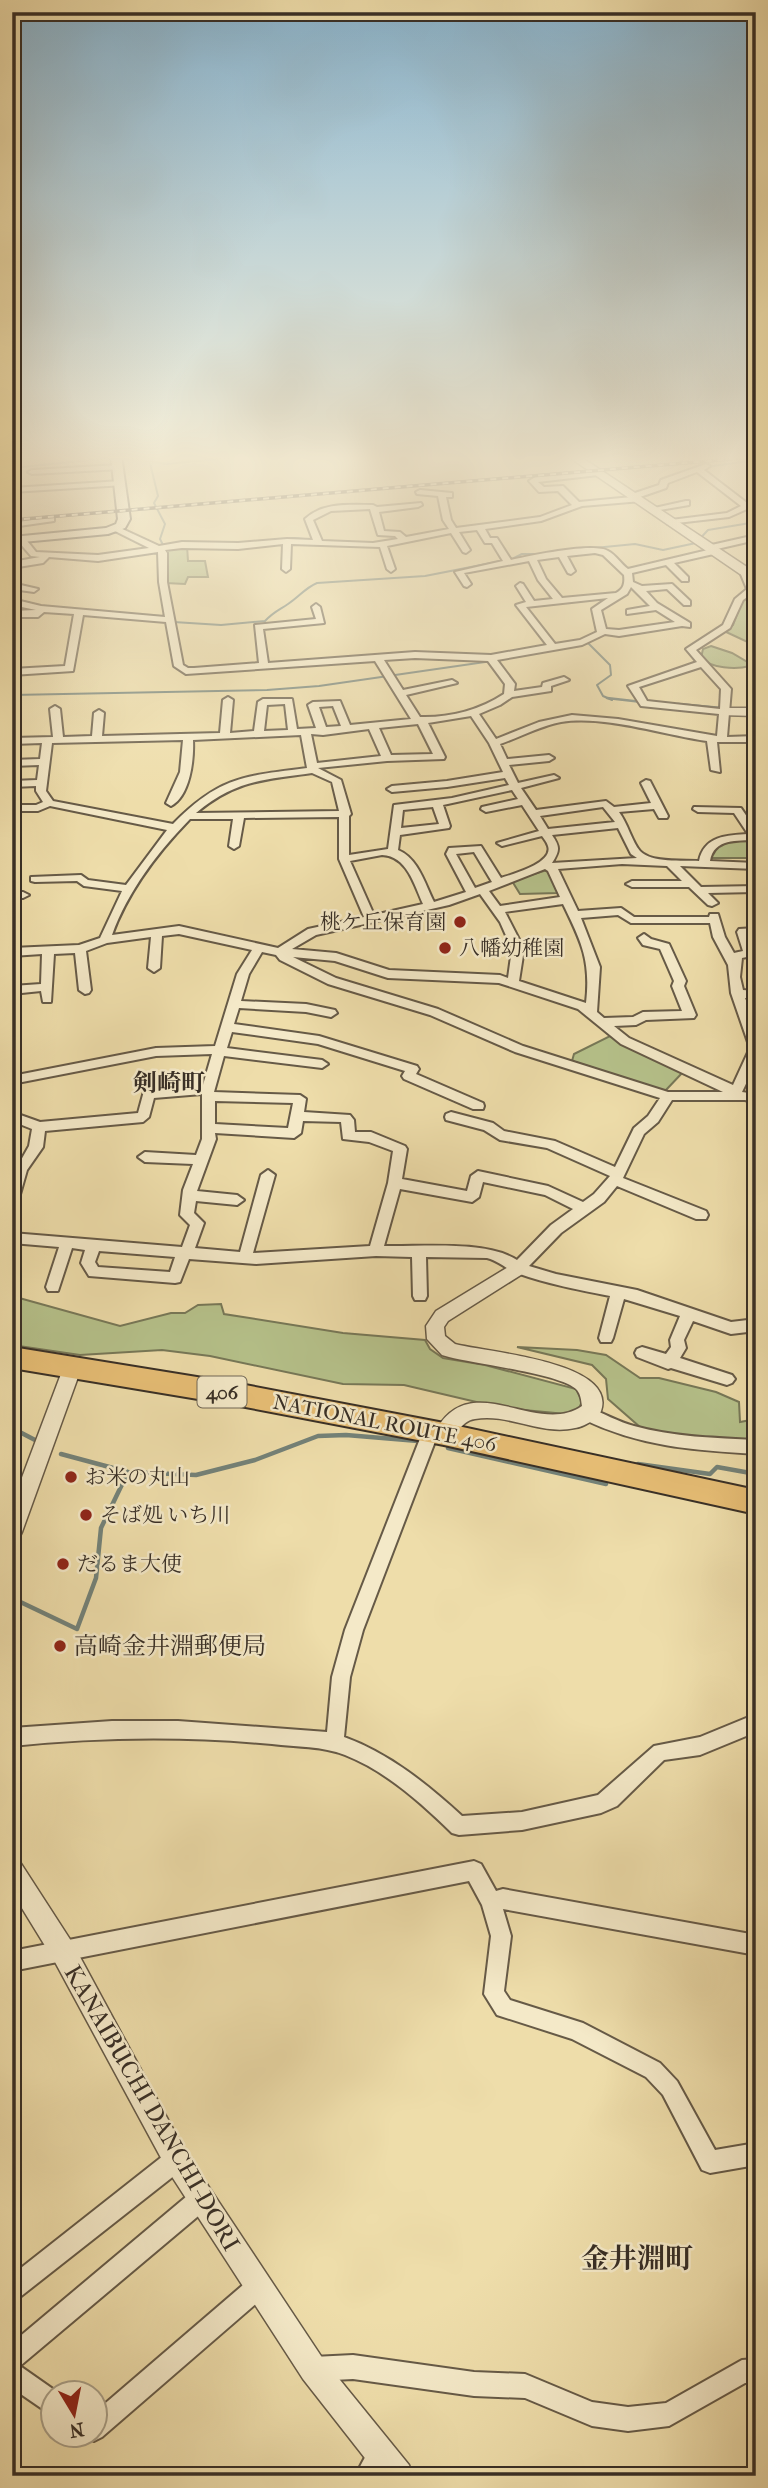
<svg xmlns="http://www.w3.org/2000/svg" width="768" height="2488" viewBox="0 0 768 2488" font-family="'IM FELL French Canon','Noto Serif JP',serif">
  <rect width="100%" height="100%" fill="#eda"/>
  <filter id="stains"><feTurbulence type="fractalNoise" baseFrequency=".00286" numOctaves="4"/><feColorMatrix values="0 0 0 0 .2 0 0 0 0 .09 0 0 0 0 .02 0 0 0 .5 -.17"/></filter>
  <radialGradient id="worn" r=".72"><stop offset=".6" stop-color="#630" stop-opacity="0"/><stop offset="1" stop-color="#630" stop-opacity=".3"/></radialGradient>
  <!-- green -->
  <path fill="#b6c28b" stroke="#777858" stroke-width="2" d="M187 546 188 561H205L208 577H188L185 584 166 583V550Z
    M756 586V608L749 615 756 618V646L724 631 733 625 742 601Z
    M711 646 732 653 749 663 750 666C735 670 711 668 701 658L703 649Z
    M756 838V858H706L714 843Z
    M550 869 558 893 520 894 512 881Z
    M612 1035 684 1071 665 1091 572 1061 574 1054Z
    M12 1296 120 1326 171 1313H185L198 1305 221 1304 224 1314 343 1333 425 1340 430 1349 443 1358 485 1365 576 1389 582 1401 578 1411 566 1414 502 1408 404 1385 343 1384 210 1356 162 1350 80 1355 12 1345Z
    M517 1347 577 1350 606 1355 640 1378H659L716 1392 739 1402 740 1422 756 1419V1447L678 1438 640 1427 608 1399 606 1379 592 1365Z"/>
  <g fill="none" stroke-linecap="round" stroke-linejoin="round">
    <!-- stream-far2 -->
    <path stroke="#738279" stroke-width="2" d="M262 455H278
      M122 457 167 464 255 455
      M150 463 158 496 154 503 165 524 160 539 164 547
      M706 467 756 460
      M12 468 110 458
      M549 514 573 504
      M269 541 294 538 334 542
      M192 542 219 543
      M584 549 635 544 663 550 696 543 708 530 756 522
      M158 621 221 625 265 621C273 612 279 610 288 604 299 597 305 588 317 583L425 576 512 559 522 554H542
      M582 644 588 643 610 665 611 675 597 685 603 696 612 700
      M503 659 523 655
      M12 695 267 690 319 686 492 661"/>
    <!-- stream-far1 -->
    <path stroke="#738279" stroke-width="2.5" d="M607 698 642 702
      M678 704 722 708"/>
    <!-- stream -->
    <path stroke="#738279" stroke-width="4.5" d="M12 1428 35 1440
      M448 1448 606 1484
      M61 1454 128 1472 196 1475 255 1460 318 1436 346 1435 418 1441
      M638 1464 710 1474 717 1467 756 1474
      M12 1598 77 1629 96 1578 101 1528 128 1472"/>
    <!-- minor casing -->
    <g stroke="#665a47" stroke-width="4">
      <path id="minor" d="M207 455H224L220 457Z
        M706 464 710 466 704 470 747 503 756 500V505L729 517 668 524V520H671L727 513 741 506 697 472 668 483 666 488 640 497 643 499 642 501 582 506 541 521 485 529 490 538H497L511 560C529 556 594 542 608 551 616 555 621 564 628 569L708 550 707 546 756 535V540L717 549 718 553 674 563 688 577V581H682L666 565 632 573 633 582 642 586 672 584 690 601V605H684L667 589 646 591 657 603 690 623V627L682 626 619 636 605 634 582 645 497 660 515 684 514 691 542 687 543 683 564 677 569 680 551 686V691L512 697 500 705 479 714 496 739 539 722 572 715 618 719 717 736 719 714 641 706 628 686 697 662 686 649 723 625 735 599 747 589 740 572 744 569 748 572 756 591 743 600 730 628 696 650 731 689 727 737 756 736V742H717L720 772 711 770 707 741C663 735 606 715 561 722 540 726 520 737 500 744L507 759 549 755 554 758 549 761 509 765 518 783 554 775 559 778 521 788 536 810 606 801 614 807 651 803 641 783 646 780 650 781 668 816 667 818H659L654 809 619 812C628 824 632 842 640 851 651 863 683 860 699 861 704 836 727 835 748 834L734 813 698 812 693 809 694 807 741 808 756 830V840C737 841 714 838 710 861L756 863V869L680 866 701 887 756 886V892L708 893 718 903 712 906 708 905 689 887H632L626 884 632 881H682L667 866 622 864 558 869 578 911 621 908 634 917H709L710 914H718L725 937 734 953 743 951 737 932 739 929 756 928V936H750L754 948 756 947V955L742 958 740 977 743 990 756 991V999L745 998 756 1024V1063L742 1092 756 1094V1103L745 1100H672L658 1122 644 1134 623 1178 706 1211 708 1215 706 1219H696L617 1186 604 1202 561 1233 529 1266 556 1274 637 1290 731 1322 756 1319V1331L731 1334 693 1321 684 1340 686 1348 680 1358 732 1375 735 1379 732 1383 727 1385 671 1368 668 1369 637 1357 635 1353 637 1349 642 1347 666 1354 671 1347 670 1340 680 1316 624 1299 613 1338 611 1342H601L599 1338 610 1296C579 1290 548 1284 517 1273 506 1269 499 1261 487 1258L426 1257 427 1296 425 1300H415L413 1296 412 1257 376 1256 256 1264 189 1259 180 1282 175 1283 89 1276 81 1263 85 1250 72 1248 58 1291H48L46 1287 59 1247 12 1243V1233L182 1247 190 1225 180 1215 183 1190 193 1164 145 1162 138 1157 145 1152 196 1155 202 1139V1094L154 1098 149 1117 143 1122 45 1131 43 1147 27 1170 19 1198 12 1203V1176L29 1146 32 1129 12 1121V1112L40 1122 138 1113 144 1091 203 1085 212 1054 156 1056 12 1084V1076L156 1048 215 1046 237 974 252 950 179 934 162 936 160 968 154 972 148 968 151 937 107 943 86 951 91 990 89 993 85 994 79 990 75 953 54 954 51 1002H43L41 991 12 994V986L41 984 42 954 12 956V948L79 945 100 938 122 891 84 886 77 881 35 882 31 881V877L81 875 88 880 126 885 167 830 50 806 38 811H12V805H36L43 802 36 791V786L12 787V781L37 780 39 765 12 766V760L40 759 42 743 12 744V738L53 737 50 709 55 706 60 709 63 737 92 736 94 713 99 710 104 713 102 736 220 733 223 700 228 697 233 700 230 733 254 731 258 702 263 699H292L297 729 316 728 308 705 313 702 340 701 350 725 411 719 375 661 186 674 174 666 166 622 83 615 73 671 12 675V669L65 666 74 614 44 612 38 617H12V611L36 610 12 605V599L41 606 165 617 159 582 158 552 98 561 49 557 43 563 12 568V562L40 557 31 556 18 541V537H24L36 552 98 555 149 548 115 531V527H118L159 546 182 542 238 543 287 539 313 540 305 519C323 502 350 505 373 505L377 507 421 503 422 505 418 507 379 512 384 531 400 532 406 537 449 529 443 520 438 496 417 494 416 492 420 490 452 493V497H446L451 520 456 528 540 517 572 505 558 491 539 492 529 481 537 476 601 471 602 473 598 475 538 482 544 487 563 486 579 502 632 497V494L659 485 661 480ZM370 509 378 535 395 536 398 539 373 543 322 541 313 520 331 511ZM477 530 485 543H492L503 561 455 572 464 586 467 587 471 584 464 573 529 561 538 580 553 599 534 601 523 584 520 583 516 586 526 602 516 605 547 645 491 655 415 652 268 663 263 629 324 623 320 607 316 604 312 607 316 619 255 625 259 663 194 668H188L183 665 167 582V553L165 550 182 548 238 549 283 544 282 569 286 572 290 569 291 544 380 547 387 569 391 572 395 569 387 546 451 533 463 552 466 553 470 550 459 532ZM595 553 603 555 624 575C625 583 624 589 616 593L562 598 546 579 537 560 559 557 568 573 571 574 575 571 567 556ZM631 587 650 606 627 610V614L656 610 675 622 619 630 606 629 601 610 627 594ZM608 598 592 609 597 632 580 640 555 644 526 607ZM415 658 488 661 505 684 504 694C480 710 449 718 420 717L406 695 457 683 452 680 403 690 384 660ZM701 667 721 689 720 709 647 701 639 687ZM285 704 288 730 264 731 267 705ZM333 706 341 726 326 727 319 707ZM471 716 489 743 503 772 447 781 392 786 387 789 392 792 447 787 505 778 509 785 452 798 394 805 388 849 349 855V816L351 814 341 780 318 768 387 761 444 759 445 757 428 723ZM418 724 433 754 391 755 379 728ZM369 729 381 756 317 763 311 734 323 735ZM301 735 307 768C244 776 219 777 173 824L53 801 46 791 52 743 183 740 180 772 166 803 171 806C190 796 194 760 193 740ZM312 773 332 782 339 811 196 813C236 780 263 780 312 773ZM512 790 518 799 482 807 481 809 486 812 522 805 539 831 497 843 502 846 542 836C544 839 547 842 548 846 554 863 513 874 501 878L481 846 449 848 446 854 466 892 434 902C425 884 418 858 398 850L400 835 449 828 450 826 443 805ZM433 807 439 824 401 828 403 810ZM603 807 615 822 548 829 540 816ZM339 817V859L364 917 308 929 278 948 179 926 112 935C128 891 157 853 190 819H233L229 846 234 849 239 846 244 818ZM618 828 631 854 637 858 552 863C560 850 560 847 552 835ZM474 852 492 882 475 888 456 854ZM382 855C407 856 414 884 423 904L374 915 350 861ZM545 869 548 871 560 897 500 906 489 891ZM480 894 500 922 512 949 508 978 500 975 389 970 336 953 292 949 316 935 449 905ZM563 904C581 941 591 960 586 1003L519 981 524 949 505 912ZM618 915 631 923H710L713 937 728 965 731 993 750 1048 733 1085 629 1038 614 1026 636 1025 646 1020 694 1018 696 1015 684 986 686 981 669 944 651 939 644 934 638 938 643 945 660 949 674 981 672 986 682 1011 643 1012 633 1017 604 1018 597 1012 600 967 581 918ZM262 952 276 955 280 960 328 984 430 1015 515 1052 660 1098 648 1116 634 1128 615 1167 555 1141 504 1131 493 1123 451 1112 446 1114 445 1117 446 1120 484 1130 500 1140 547 1148 610 1176 594 1194 583 1202 548 1186 478 1171 471 1176 467 1191 402 1179 407 1149 405 1146 371 1132H355L354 1120 350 1115 304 1112 306 1099 300 1095 214 1092 224 1056 322 1068 328 1064 322 1060 227 1048 232 1032 318 1044 405 1071 402 1076 404 1079 473 1109H483L484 1106 483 1103 416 1074 419 1069 417 1066 319 1036 234 1024 239 1008 306 1012 331 1017 337 1013 335 1010 306 1004 241 1001 249 974ZM293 957 335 961 388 978 499 983 578 1009 621 1044 723 1092H668L523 1046 438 1009 336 978ZM215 1101 293 1103 288 1128 215 1124ZM303 1121 341 1122 343 1139 369 1142 393 1151 388 1183 370 1246 253 1253 275 1175 268 1170 261 1175 240 1252 195 1248 204 1223 194 1213 196 1201 237 1205 244 1200 237 1195 197 1191 216 1139 215 1133 294 1138 301 1133ZM483 1182 545 1195 573 1209 551 1225 517 1260C486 1240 422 1247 384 1246L400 1189 472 1202 479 1197ZM99 1251 175 1257 170 1272 98 1267 95 1262Z
        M118 465 122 467 121 469 32 474 28 472 32 470Z
        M121 481H124V485L12 492V488Z
        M686 501H689V505L654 511 650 509Z
        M51 517H54V521L12 527V523Z
        M12 583 38 589 34 592 12 589Z
        M12 892H23L29 895 23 898H12Z
        M588 1408C604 1413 618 1422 634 1426 674 1437 715 1438 756 1440V1454C693 1450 641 1447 583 1419L580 1414 583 1409Z
        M431 1425 436 1426 439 1431 363 1630 350 1677 344 1737C390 1754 427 1784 462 1816L522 1812 598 1795 654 1746 700 1737 756 1714V1732L700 1755 664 1760 617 1806 601 1813 522 1830 459 1835 452 1833C421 1803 386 1771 345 1755 322 1746 297 1747 272 1744 185 1736 99 1737 12 1746V1728L112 1721H178L327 1732 332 1677 345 1630 423 1431 426 1426Z
        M474 1861 481 1864 496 1891 503 1889 756 1935V1955L503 1909 511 1936 504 1991 510 2000 583 2023 660 2063 677 2081 715 2150 756 2143V2165L710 2173 702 2170 663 2095 646 2077 572 2039 497 2015 484 1994 491 1936 482 1905 469 1881 12 1971V1951Z
        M176 2149 184 2152 187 2160 184 2168 20 2297 12 2300V2275L168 2152Z
        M201 2188 209 2191 212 2199 209 2207 20 2366 60 2394H52V2413L44 2410 12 2388V2343L193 2191Z
        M258 2276 266 2279 269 2287 266 2295 102 2437 94 2441 86 2437 85 2436H94V2413L250 2279Z
        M353 2355 474 2372 525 2374 592 2402 628 2407 666 2403 742 2360 756 2359V2383H745L669 2426 628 2431 592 2426 525 2398 474 2396 353 2379 313 2381 305 2377 301 2369 305 2361 313 2357Z
        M379 2442 387 2446 391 2454 380 2476H355L371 2446Z"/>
    </g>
    <!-- tertiary casing -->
    <g stroke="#665a47" stroke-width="3">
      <path id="tertiary" d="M566 455H578L756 573V580L740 574Z
        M724 708H756V716L720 715V709Z
        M518 1261 524 1263 527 1268 524 1273 448 1321 444 1327 445 1336 455 1344C484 1352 618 1361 601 1411 598 1419 583 1427 575 1428 541 1436 509 1413 475 1419 457 1421 456 1446 437 1440L434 1434C469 1364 536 1438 582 1406 581 1400 581 1395 577 1390 562 1374 475 1364 449 1357L442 1355 427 1339 426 1326 436 1311Z
        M73 1358 80 1361 82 1366 22 1532 19 1538 12 1541V1504L64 1366 66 1361Z
        M12 1858 20 1862 73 1944 185 2151 323 2359 409 2465 413 2476H379L303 2379 167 2169 55 1962 12 1892Z"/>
    </g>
    <!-- secondary casing -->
    <g stroke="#382f26" stroke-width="4">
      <path id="secondary" d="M111 455H121L130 519 125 528 108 534 12 543V537L106 528 116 524 118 519Z"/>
    </g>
    <!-- trunk casing -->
    <g stroke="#382f26" stroke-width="4">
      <path id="trunk" d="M12 1347 240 1384 444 1423 756 1490V1514L444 1445 240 1406 12 1368Z"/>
    </g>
    <!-- minor -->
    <use href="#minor" fill="#f4e9c8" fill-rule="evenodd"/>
    <!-- tertiary -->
    <use href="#tertiary" fill="#f4e9c8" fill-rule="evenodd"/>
    <!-- secondary -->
    <use href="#secondary" fill="#f4e9c8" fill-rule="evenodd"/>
    <!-- trunk -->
    <use href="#trunk" fill="#e7be75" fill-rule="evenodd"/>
    <!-- rail casing -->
    <g stroke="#382f26" stroke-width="3.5">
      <path id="rail" d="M12 520 756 457"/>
    </g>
    <!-- rail -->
    <use href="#rail" stroke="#f4e9c8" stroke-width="2" stroke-dasharray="6" stroke-linecap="butt"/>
  </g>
  <!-- sky -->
  <linearGradient id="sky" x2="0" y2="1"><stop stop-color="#89b6d2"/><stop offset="0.57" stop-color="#f7f0d9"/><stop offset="1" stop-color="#f7f0d9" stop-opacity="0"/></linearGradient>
  <rect width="768" height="804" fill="url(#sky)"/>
  <!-- markers -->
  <g fill="#8f2418" stroke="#f4e9c8" stroke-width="2.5">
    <circle cx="460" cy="922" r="7"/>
    <circle cx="445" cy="948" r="7"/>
    <circle cx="71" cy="1477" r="7"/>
    <circle cx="86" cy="1515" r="7"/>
    <circle cx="63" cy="1564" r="7"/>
    <circle cx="60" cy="1646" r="7"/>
  </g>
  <g text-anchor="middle" stroke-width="5" stroke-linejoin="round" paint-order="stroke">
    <!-- shield labels -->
    <rect fill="#f4e9c8" stroke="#706757" stroke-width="2" x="197.5" y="1376.5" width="49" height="31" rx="5"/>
    <g font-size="19" font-weight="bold" fill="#382f26">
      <text x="222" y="1399">406</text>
    </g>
    <!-- poi labels -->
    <g font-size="21" fill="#382f26" stroke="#f4e9c8" text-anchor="start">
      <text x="446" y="929" text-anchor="end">桃ケ丘保育園</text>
      <text x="459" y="955">八幡幼稚園</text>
      <text x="85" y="1484">お米の丸山</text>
      <text x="100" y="1522">そば処 いち川</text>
      <text x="77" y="1571">だるま大使</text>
    </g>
    <!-- street labels -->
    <g font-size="21" fill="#382f26" stroke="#f4e9c8">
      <text transform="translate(385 1423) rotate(11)" y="7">NATIONAL ROUTE 406</text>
    </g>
    <!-- quarter labels -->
    <g font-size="24" font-weight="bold" fill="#382f26" stroke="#f4e9c8">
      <text x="169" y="1091">剣崎町</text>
    </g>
    <!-- near-poi labels -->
    <g font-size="24" fill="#382f26" stroke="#f4e9c8" text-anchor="start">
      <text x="74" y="1654">高崎金井淵郵便局</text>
    </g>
    <!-- near-street labels -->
    <g font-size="24" fill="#382f26" stroke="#f4e9c8">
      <text transform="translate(152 2108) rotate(60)" y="8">KANAIBUCHI DANCHI-DORI</text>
    </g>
    <!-- near-quarter labels -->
    <g font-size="28" font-weight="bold" fill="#382f26" stroke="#f4e9c8">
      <text x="637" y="2268">金井淵町</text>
    </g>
  </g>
  <!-- margin -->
  <rect width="768" height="2488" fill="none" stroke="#eda" stroke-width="42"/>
  <rect x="14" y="14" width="740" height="2460" fill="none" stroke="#382f26" stroke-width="3.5"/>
  <rect x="21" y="21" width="726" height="2446" fill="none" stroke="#382f26" stroke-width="2"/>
  <!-- north arrow -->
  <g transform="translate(74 2414) rotate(170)"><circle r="33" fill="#f4e9c8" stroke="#a99f87" stroke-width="2"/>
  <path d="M0-5L12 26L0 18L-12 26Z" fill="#8f2418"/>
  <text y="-10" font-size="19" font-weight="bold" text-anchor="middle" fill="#382f26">N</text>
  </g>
  <rect width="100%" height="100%" filter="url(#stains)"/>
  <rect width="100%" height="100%" fill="url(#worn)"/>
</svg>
